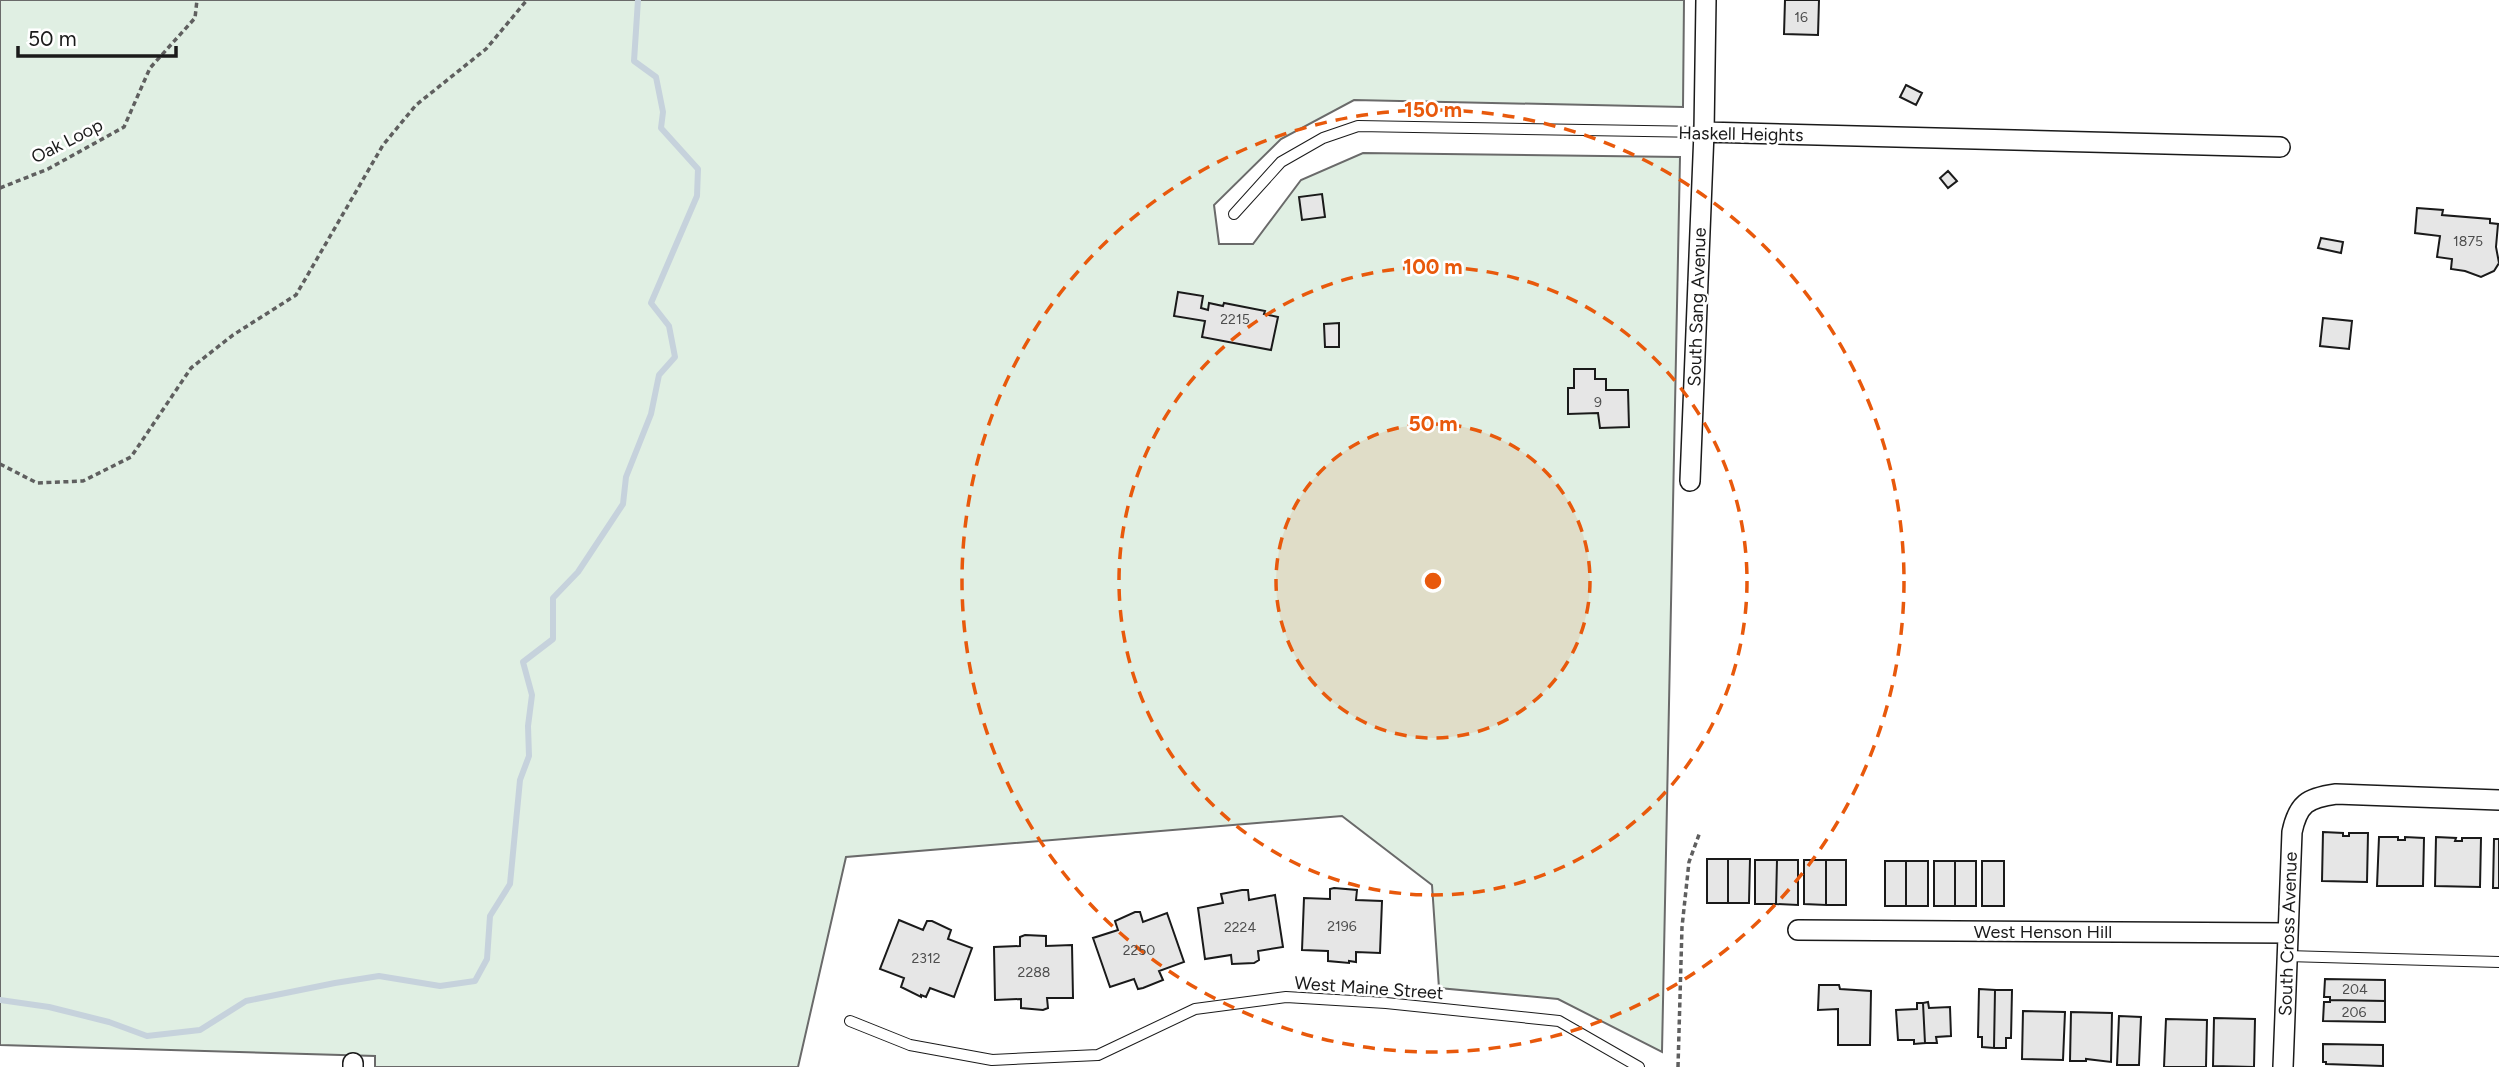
<svg xmlns="http://www.w3.org/2000/svg" width="2499" height="1067" viewBox="0 0 2499 1067" font-family="Figtree,sans-serif">
  <rect width="100%" height="100%" fill="#fff"/>
  <!-- green -->
  <path fill="#e0efe3" stroke="#6a6a6a" stroke-width="2" d="M0 0H1684L1683 107 1354 100 1281 139 1214 205 1219 244H1253L1301 180 1363 153 1680 157 1662 1052 1558 999 1439 988 1432 885 1342 816 846 857 798 1067H375V1056L0 1045Z"/>
  <g fill="none" stroke-linecap="round" stroke-linejoin="round">
    <!-- stream -->
    <path stroke="#c6d2dc" stroke-width="6" d="M0 1000 49 1007 109 1022 147 1036 200 1030 246 1001 335 983 379 976 440 986 475 981 487 959 490 916 510 884 520 780 529 756 528 726 532 695 523 662 553 639V598L578 572 623 504 626 477 651 414 659 375 675 357 669 326 651 303 697 196 698 169 661 128 663 112 656 77 634 61 638 0"/>
  </g>
  <!-- building -->
  <path fill="#e6e6e6" stroke="#1a1a1a" stroke-width="2" d="M1785 0H1819L1818 35 1784 34Z
    M1906 85 1922 93 1916 105 1900 97Z
    M1948 171 1957 181 1948 188 1940 178Z
    M1322 194 1325 217 1302 220 1299 197Z
    M2417 208 2443 210 2442 215 2490 219V223L2498 224 2496 247 2499 263 2494 271 2481 277 2465 271 2451 269 2452 259 2437 257 2440 236 2415 233Z
    M2321 238 2343 242 2341 253 2318 248Z
    M1178 292 1203 296 1201 308 1208 310 1209 303 1223 306 1224 303 1265 311 1264 314 1278 317 1271 350 1202 337 1205 321 1174 316Z
    M2323 318 2352 321 2349 349 2320 346Z
    M1339 323V347H1325L1324 324Z
    M1574 369H1595V379H1606V390H1628L1629 427 1600 428 1598 413 1568 414V388H1574Z
    M2323 832 2343 833V836H2349V833H2368L2367 882 2322 881Z
    M2379 837H2398V840H2405V837L2424 838 2423 886H2377Z
    M2436 837 2456 838 2455 841H2462V838H2481L2480 887 2435 886Z
    M2494 839H2499V888H2493Z
    M1707 859H1728V903H1707Z
    M1728 859H1750L1749 903H1728Z
    M1755 860H1777L1776 904H1755Z
    M1777 860H1798V905L1776 904Z
    M1804 860H1826V905L1804 904Z
    M1826 860H1846V905H1826Z
    M1885 861H1906V906H1885Z
    M1906 861H1928V906H1906Z
    M1934 861H1955V906H1934Z
    M1955 861H1976V906H1955Z
    M1982 861H2004V906H1982Z
    M1334 888 1357 890 1356 900 1382 901 1380 953 1356 952V962L1349 961V963L1328 961V951L1302 950 1304 898 1330 899V889Z
    M1242 890H1248L1249 900 1275 895 1283 947 1258 951 1259 960 1254 963 1232 964 1231 955 1205 959 1198 908 1223 903 1221 894Z
    M1135 912H1140L1143 922 1167 913 1184 962 1159 971 1163 980 1143 988 1138 989 1134 979 1110 987 1093 938 1118 930 1115 921Z
    M899 920 923 930 927 921H932L951 930 948 939 972 948 954 997 930 988 926 997 921 995V997L901 987 904 978 880 969Z
    M1025 935 1046 936V946L1072 945 1073 998H1047L1048 1008 1043 1010 1021 1008V999L995 1000 994 947 1020 946V937Z
    M2325 979 2385 980V1001L2330 1000V997H2324Z
    M1819 985H1839L1840 989 1871 991 1870 1045H1838V1009L1818 1010Z
    M1979 989 1995 990 1994 1048 1982 1047V1037H1978Z
    M1995 990H2012L2011 1038H2006V1048H1994Z
    M2330 1000 2385 1001V1022L2323 1021 2324 1002H2330Z
    M1928 1002 1929 1008 1950 1007 1951 1036 1936 1037 1937 1043H1925L1923 1003Z
    M1917 1003H1923L1925 1043 1914 1044V1040H1898L1896 1010 1917 1009Z
    M2023 1011 2065 1012 2063 1060 2022 1059Z
    M2071 1012 2112 1013 2111 1062 2086 1059V1061H2070Z
    M2119 1016 2141 1017 2139 1065H2117Z
    M2214 1018 2255 1019 2254 1067 2213 1066Z
    M2166 1019 2207 1020 2206 1067H2164Z
    M2323 1044 2383 1045V1066L2326 1064V1062H2323Z"/>
  <g fill="none" stroke-linecap="round" stroke-linejoin="round">
    <!-- lane casing -->
    <g stroke="#1a1a1a" stroke-width="12">
      <path id="lane" d="M1234 214 1281 162 1323 138 1358 126 1704 132
        M2287 956 2499 962
        M850 1021 910 1045 992 1060 1098 1055 1195 1009 1286 997 1386 1003 1559 1021 1639 1067"/>
    </g>
    <!-- street casing -->
    <g stroke="#1a1a1a" stroke-width="22">
      <path id="street" d="M1704 132 2280 147
        M1690 481 1704 132 1706 0
        M1798 930 2288 933
        M353 1067V1063
        M2283 1067 2292 832C2298 804 2307 798 2336 794L2499 800"/>
    </g>
    <!-- path -->
    <path stroke="#5f5f5f" stroke-width="3.5" stroke-dasharray="5 3.5" stroke-linecap="butt" d="M0 188 48 169 124 127 150 68 195 18 197 0
      M0 464 37 483 83 481 131 457 191 368 233 335 296 295 383 145 416 105 486 49 527 0
      M1678 1067 1682 927 1689 862 1700 832"/>
    <!-- lane -->
    <use href="#lane" stroke="#fff" stroke-width="10"/>
    <!-- street -->
    <use href="#street" stroke="#fff" stroke-width="19"/>
  </g>
  <!-- distance rings -->
  <circle cx="1433" cy="581" r="157" fill="#e8590c" fill-opacity=".12"/>
  <g fill="none" stroke="#e8590c" stroke-width="3.5" stroke-dasharray="12 9">
    <circle cx="1433" cy="581" r="157"/>
    <circle cx="1433" cy="581" r="314"/>
    <circle cx="1433" cy="581" r="471"/>
  </g>
  <g text-anchor="middle" stroke-width="5" stroke-linejoin="round" paint-order="stroke">
    <!-- number labels -->
    <g font-size="14" fill="#4d4d4d">
      <text x="1801" y="22">16</text>
      <text x="2468" y="246">1875</text>
      <text x="1235" y="324">2215</text>
      <text x="1598" y="407">9</text>
      <text x="1342" y="931">2196</text>
      <text x="1240" y="932">2224</text>
      <text x="1139" y="955">2250</text>
      <text x="926" y="963">2312</text>
      <text x="1034" y="977">2288</text>
      <text x="2355" y="994">204</text>
      <text x="2354" y="1017">206</text>
    </g>
    <!-- street labels -->
    <g font-size="18" fill="#1a1a1a" stroke="#fff">
      <text transform="translate(1741 134) rotate(1)" y="6">Haskell Heights</text>
      <text transform="translate(67 141) rotate(-27)" y="6">Oak Loop</text>
      <text transform="translate(1697 307) rotate(-88)" y="6">South Sang Avenue</text>
      <text x="2043" y="938">West Henson Hill</text>
      <text transform="translate(2288 934) rotate(-88)" y="6">South Cross Avenue</text>
      <text transform="translate(1369 988) rotate(4)" y="6">West Maine Street</text>
    </g>
  </g>
  <circle cx="1433" cy="581" r="10" fill="#e8590c" stroke="#fff" stroke-width="3.5"/>
  <g font-size="21" text-anchor="middle" font-weight="bold" fill="#e8590c" stroke="#fff" stroke-width="5" stroke-linejoin="round" paint-order="stroke">
    <text x="1433" y="117">150 m</text>
    <text x="1433" y="274">100 m</text>
    <text x="1433" y="431">50 m</text>
  </g>
  <!-- scale -->
  <path d="M18 46v10h158v-10" fill="none" stroke="#1a1a1a" stroke-width="3.5"/>
  <text x="28" y="46" font-size="21" fill="#1a1a1a" stroke="#ffffff" stroke-width="5" paint-order="stroke">50 m</text>
</svg>
